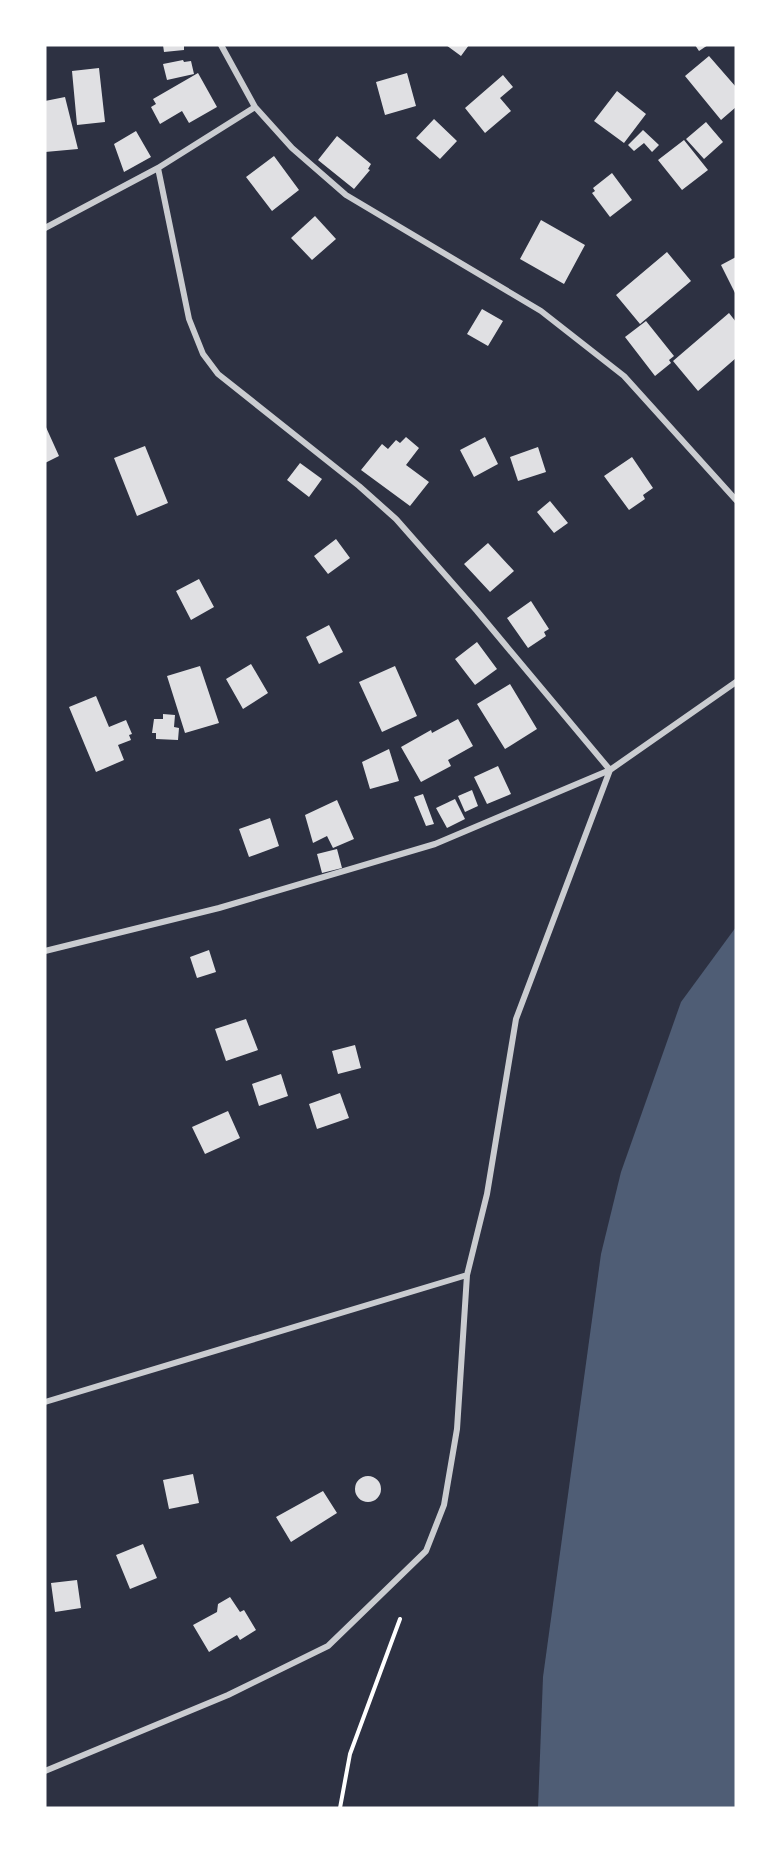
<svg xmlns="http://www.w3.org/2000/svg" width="781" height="1853" viewBox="0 0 781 1853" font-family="Commissioner,sans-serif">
  <rect width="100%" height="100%" fill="#2d3142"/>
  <!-- water -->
  <path fill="#4f5d75" d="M736 927V1808H538L543 1677 601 1254 621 1172 681 1002Z"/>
  <!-- building -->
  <path fill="#e0e0e3" d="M163 45H184V50L164 52Z
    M446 45H469L461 56Z
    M695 45H708L699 51Z
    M709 56 736 87V107L721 120 685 76Z
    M183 60 184 62 191 61 194 74 167 80 163 64Z
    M99 68 105 122 77 125 72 71Z
    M198 73 217 107 189 123 182 111 160 124 151 107 156 104 153 99Z
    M407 73 416 106 385 115 376 82Z
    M503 75 513 87 500 98 511 111 485 133 465 108Z
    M617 91 646 114 624 143 594 121Z
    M65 97 78 149 45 152V101Z
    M434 119 457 141 440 159 416 138Z
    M706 122 723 142 704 159 686 139Z
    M643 130 659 145 652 152 644 143 634 151 628 145Z
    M136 131 151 157 124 172 114 144Z
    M337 136 371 164 368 169 370 170 354 189 318 160Z
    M684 140 708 170 682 190 658 160Z
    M274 156 299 190 272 211 246 177Z
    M612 173 632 200 610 217 592 193 595 191 593 188Z
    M315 216 336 239 312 260 291 238Z
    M541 220 585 245 564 284 520 259Z
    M667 252 691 281 640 324 616 295Z
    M736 257V295L721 265Z
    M482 309 503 321 488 346 467 334Z
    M729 313 736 322V358L698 391 673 361Z
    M646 321 674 356 669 360 671 363 655 376 625 337Z
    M45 425 59 456 45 463Z
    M406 437 419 448 406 465 429 482 410 506 361 470 382 444 388 449 396 440 400 443Z
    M485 437 498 464 474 477 460 450Z
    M145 446 168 503 137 516 114 458Z
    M538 447 546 472 518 481 510 457Z
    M632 457 653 488 643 495 645 499 629 510 604 476Z
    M300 463 322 479 309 497 287 480Z
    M550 501 568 523 554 533 537 512Z
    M336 539 350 558 328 574 314 556Z
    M488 543 514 571 490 592 464 564Z
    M199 579 214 607 191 620 176 591Z
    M531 601 549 629 544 632 546 636 528 648 507 618Z
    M329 625 343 652 319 664 306 637Z
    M477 642 497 669 475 685 455 659Z
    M251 664 268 693 243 709 226 679Z
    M200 666 219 723 185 733 167 676Z
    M395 666 417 716 382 732 359 682Z
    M510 684 537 729 505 749 477 704Z
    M96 696 109 727 126 720 132 734 129 735 131 740 118 745 124 760 96 772 69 707Z
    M163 714 175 715 174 727 179 728 178 740 156 739V733H152L154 719H163Z
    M458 719 473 746 448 760 451 766 421 782 401 747 431 730 432 733Z
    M389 749 399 781 370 789 362 762Z
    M498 766 511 794 487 804 474 777Z
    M472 790 478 806 465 812 458 796Z
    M423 794 434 824 426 826 414 797Z
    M455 799 465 819 447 828 436 808Z
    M337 800 354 839 333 848 327 836 313 843 305 815Z
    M270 818 279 846 249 857 239 829Z
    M337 849 342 868 322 873 317 854Z
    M209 950 216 972 197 978 190 957Z
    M246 1019 258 1050 226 1061 215 1029Z
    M355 1045 361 1068 338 1074 332 1051Z
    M281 1074 288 1096 259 1106 252 1084Z
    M340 1093 349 1118 317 1129 309 1104Z
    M228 1111 240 1138 205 1154 192 1127Z
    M193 1474 199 1503 169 1509 163 1480Z
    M355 1489a13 13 0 1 1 26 0a13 13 0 1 1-26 0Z
    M323 1491 337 1513 291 1542 276 1517Z
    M143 1544 157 1578 130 1589 116 1555Z
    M77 1580 81 1608 55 1612 51 1583Z
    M230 1597 240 1612 244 1610 256 1630 240 1640 237 1635 209 1652 193 1625 217 1612 218 1604Z"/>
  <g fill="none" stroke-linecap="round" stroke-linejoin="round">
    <!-- path -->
    <path stroke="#fff" stroke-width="4" d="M340 1808 350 1754 400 1619"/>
    <!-- minor -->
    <path stroke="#caccd0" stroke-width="6" d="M221 45 255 107 292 148 346 195 541 311 624 376 736 500
      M158 168 189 319 203 354 218 374 359 486 396 519 477 611 610 770
      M45 228 158 168 255 107
      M45 951 219 908 435 844 610 770 736 682
      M45 1402 467 1275
      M45 1771 228 1695 328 1646 426 1551 444 1505 457 1429 467 1275 487 1194 516 1019 610 770"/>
  </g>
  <!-- border -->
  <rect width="781" height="1853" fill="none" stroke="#ffffff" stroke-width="93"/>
</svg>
